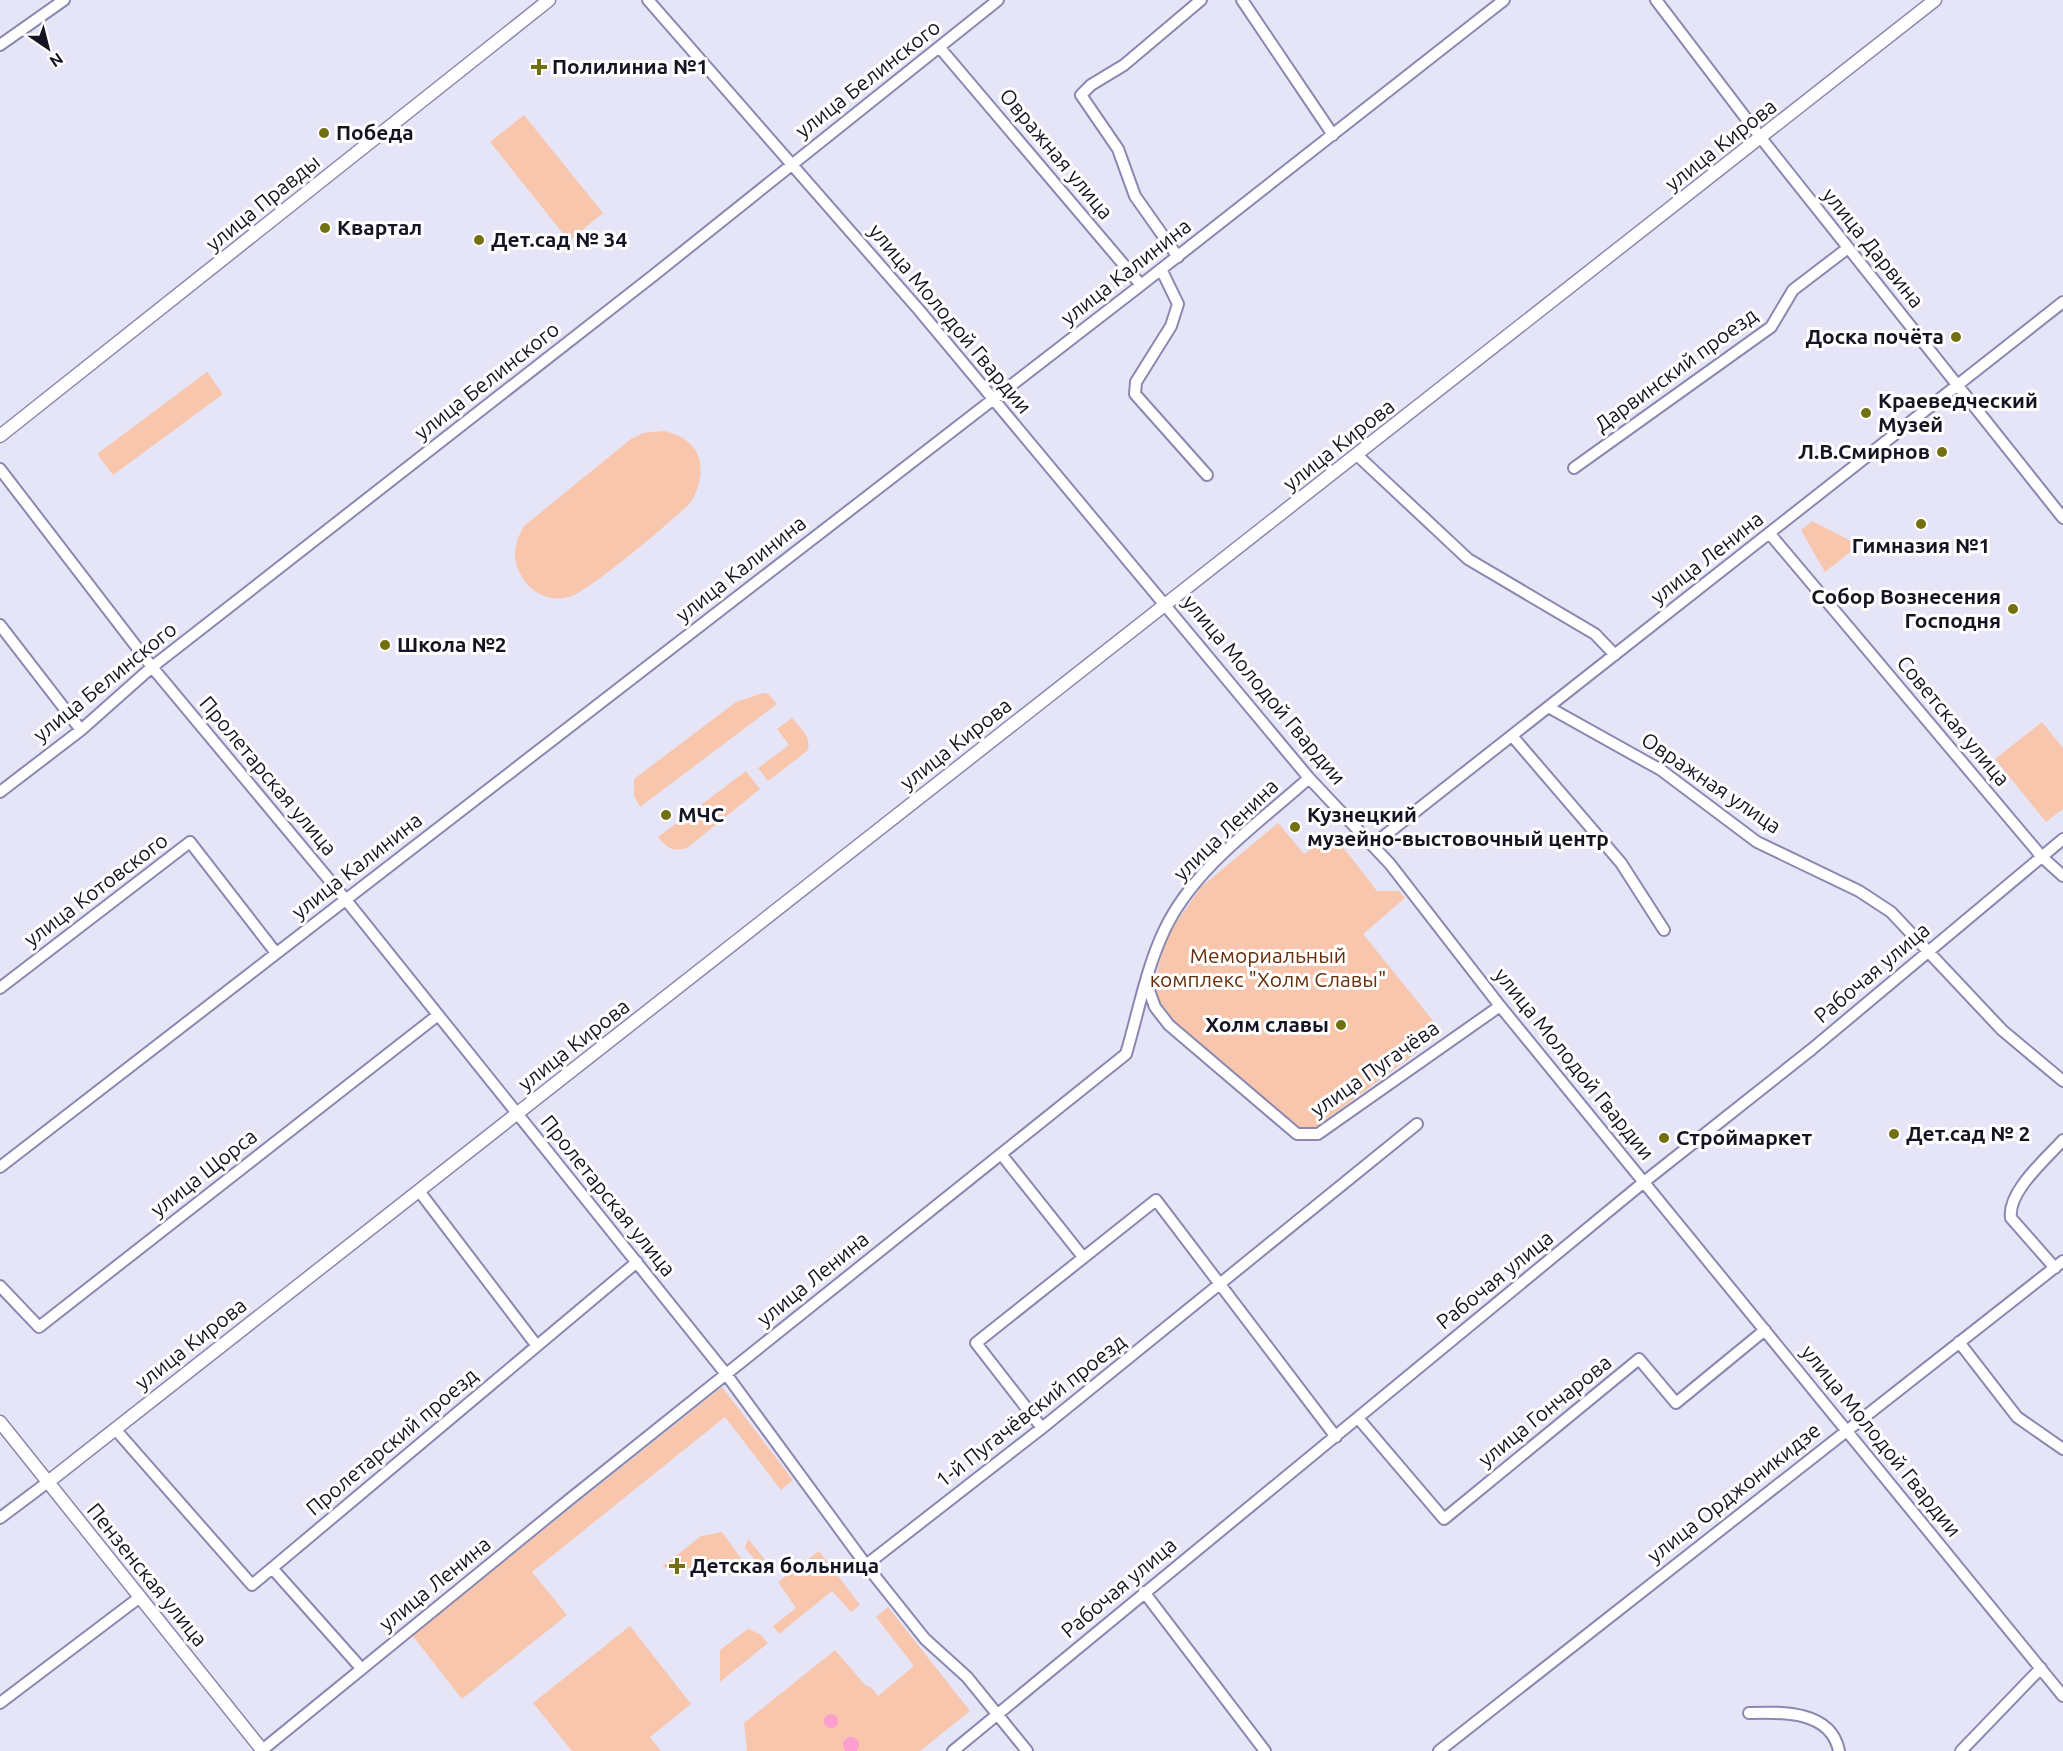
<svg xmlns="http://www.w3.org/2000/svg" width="2063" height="1751" viewBox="0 0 2063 1751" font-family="Ubuntu,sans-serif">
  <rect width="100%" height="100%" fill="#e6e5f7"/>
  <!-- green -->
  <path fill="#f8c6ad" d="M524 115 603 213 569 241 490 142Z
    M207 372 223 394 113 475 97 454Z
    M664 431C703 439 709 471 691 502 675 519 587 593 569 597 550 602 532 594 522 577 511 558 514 544 524 526L631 439 643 433Z
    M1812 521 1859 545 1825 572 1801 530Z
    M763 693 768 694 777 704 640 807 634 796V779L736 702Z
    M792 718C800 728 813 738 807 751L768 781 758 768 789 745 777 729Z
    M2042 722 2063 748V809L2046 822 1995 759Z
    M746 771 760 789 687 848C673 852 666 848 658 837Z
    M1278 823 1304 854 1333 834 1377 891H1399L1405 898 1363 934 1443 1033 1316 1127H1299L1177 1024 1160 1002 1154 986 1166 937 1201 887Z
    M722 1387 793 1480 781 1490 725 1417 532 1572 567 1615 462 1699 412 1635Z
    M722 1532 748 1568 734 1575 662 1567 701 1536Z
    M748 1539 772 1568 760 1566 745 1548Z
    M819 1551 860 1605 851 1612 832 1591 779 1634 773 1626 796 1608 778 1582Z
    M888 1607 970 1711 920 1751H747L744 1723 835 1650 865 1685 871 1687 878 1696 914 1666 876 1617Z
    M630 1626 691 1704 650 1737 661 1751H572L533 1703Z
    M748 1629 760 1634 768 1643 720 1682V1650Z"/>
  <!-- water -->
  <path fill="#fd9ed0" d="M824 1721a7 7 0 1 1 14 0a7 7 0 1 1-14 0Z
    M843 1745a8 8 0 1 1 16 0a8 8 0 1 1-16 0Z"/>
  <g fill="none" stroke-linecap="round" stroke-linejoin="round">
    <!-- minor casing -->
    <g stroke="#8a88b1" stroke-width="14">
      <path id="minor" d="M648 0 919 310 1309 778 1390 864 1500 1006 2063 1696
        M1242 0 1333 135
        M1656 0 1761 138 2063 518
        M0 45 64 0
        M940 48 1141 285
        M1178 257 1135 196 1118 149 1081 95 1091 85 1124 65 1201 0
        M1161 269 1178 304 1171 326 1136 382 1135 394 1207 475
        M1357 455 1468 559 1595 634 1615 655
        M1574 468 1771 327 1793 290 1848 248
        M0 469 152 667 346 900 726 1374 866 1565 925 1639 967 1677 1027 1751
        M1770 534 2042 857 2063 876
        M0 625 81 730
        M1550 708 1661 770 1757 842 1859 891 1891 912 2002 1030 2063 1081
        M1513 737 1621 863 1664 930
        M0 792 81 730 152 667 654 275 998 0
        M1374 844 2063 302
        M1147 985 1155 1007 1169 1025 1297 1134H1318L1500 1006
        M0 988 190 842 276 953
        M1001 1154 1083 1257
        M0 1167 1141 285 1504 0
        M419 1191 537 1346
        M2055 1268 2011 1218C2007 1192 2046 1159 2063 1140
        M0 1286 39 1327 438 1015
        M1959 1342 2017 1417 2063 1449
        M1358 1418 1444 1519 1639 1359 1676 1403 1765 1330
        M1042 1428 976 1343 1156 1200 1336 1437
        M115 1429 252 1585 637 1262
        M0 1518 48 1482
        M866 1565 1042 1428 1417 1124
        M272 1568 361 1668
        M1144 1592 1265 1751
        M0 1703 140 1597
        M1749 1713C1781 1712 1831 1710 1839 1751
        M261 1751 570 1499 1126 1054C1138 1014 1146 969 1164 931 1194 867 1258 824 1309 778
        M953 1751 1644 1182 1812 1049 2063 839
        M1439 1751 2063 1261
        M1961 1751 2041 1668"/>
    </g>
    <!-- tertiary casing -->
    <g stroke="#8a88b1" stroke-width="15">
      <path id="tertiary" d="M0 436 549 0
        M0 1422 263 1751
        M48 1482 1935 0"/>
    </g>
    <!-- minor -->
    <use href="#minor" stroke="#fff" stroke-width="10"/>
    <!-- tertiary -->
    <use href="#tertiary" stroke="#fff" stroke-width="12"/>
  </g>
  <!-- markers -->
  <g fill="#737012" stroke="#fff" stroke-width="2">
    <path d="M536 58h6v6h6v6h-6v6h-6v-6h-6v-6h6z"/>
    <circle cx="324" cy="133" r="6"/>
    <circle cx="325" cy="228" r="6"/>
    <circle cx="479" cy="240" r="6"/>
    <circle cx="1956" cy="337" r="6"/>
    <circle cx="1866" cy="413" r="6"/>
    <circle cx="1942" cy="452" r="6"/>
    <circle cx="1921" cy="524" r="6"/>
    <circle cx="2013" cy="609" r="6"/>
    <circle cx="385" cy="645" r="6"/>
    <circle cx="666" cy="815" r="6"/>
    <circle cx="1295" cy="827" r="6"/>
    <circle cx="1341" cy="1025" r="6"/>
    <circle cx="1894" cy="1134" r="6"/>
    <circle cx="1664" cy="1138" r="6"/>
    <path d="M674 1557h6v6h6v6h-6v6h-6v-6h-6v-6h6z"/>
  </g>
  <g text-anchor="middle" stroke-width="6" stroke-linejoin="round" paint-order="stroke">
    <!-- poi labels -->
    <g font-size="21" font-weight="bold" fill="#151423" stroke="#fff" text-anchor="start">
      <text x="552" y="74">Полилиниа №1</text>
      <text x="336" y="140">Победа</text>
      <text x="337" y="235">Квартал</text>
      <text x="491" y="247">Дет.сад № 34</text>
      <text x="1944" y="344" text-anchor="end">Доска почёта</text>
      <text x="1878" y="408">Краеведческий<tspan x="1878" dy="24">Музей</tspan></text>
      <text x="1930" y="459" text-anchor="end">Л.В.Смирнов</text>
      <text x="1921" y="553" text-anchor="middle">Гимназия №1</text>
      <text x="2001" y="604" text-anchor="end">Собор Вознесения<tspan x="2001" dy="24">Господня</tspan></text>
      <text x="397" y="652">Школа №2</text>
      <text x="678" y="822">МЧС</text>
      <text x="1307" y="822">Кузнецкий<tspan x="1307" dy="24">музейно-выстовочный центр</tspan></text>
      <text x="1329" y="1032" text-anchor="end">Холм славы</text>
      <text x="1906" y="1141">Дет.сад № 2</text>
      <text x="1676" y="1145">Строймаркет</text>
      <text x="690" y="1573">Детская больница</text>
    </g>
    <!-- street labels -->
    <g font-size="21" fill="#151423" stroke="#fff">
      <text transform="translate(868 79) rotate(-38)" y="7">улица Белинского</text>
      <text transform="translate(1721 145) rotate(-38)" y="7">улица Кирова</text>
      <text transform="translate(1056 154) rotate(50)" y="7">Овражная улица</text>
      <text transform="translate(263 203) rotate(-39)" y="7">улица Правды</text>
      <text transform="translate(1873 248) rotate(51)" y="7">улица Дарвина</text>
      <text transform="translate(1126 272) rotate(-38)" y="7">улица Калинина</text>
      <text transform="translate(950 319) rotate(50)" y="7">улица Молодой Гвардии</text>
      <text transform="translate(1676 370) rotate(-36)" y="7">Дарвинский проезд</text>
      <text transform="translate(487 381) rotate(-38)" y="7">улица Белинского</text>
      <text transform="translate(1339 445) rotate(-38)" y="7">улица Кирова</text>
      <text transform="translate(1707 558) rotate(-38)" y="7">улица Ленина</text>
      <text transform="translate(741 569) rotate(-38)" y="7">улица Калинина</text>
      <text transform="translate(105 682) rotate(-39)" y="7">улица Белинского</text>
      <text transform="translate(1264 690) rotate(50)" y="7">улица Молодой Гвардии</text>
      <text transform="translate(1953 721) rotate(50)" y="7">Советская улица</text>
      <text transform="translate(956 744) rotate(-38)" y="7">улица Кирова</text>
      <text transform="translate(268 776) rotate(50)" y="7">Пролетарская улица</text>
      <text transform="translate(1711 783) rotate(34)" y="7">Овражная улица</text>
      <text transform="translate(1226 830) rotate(-44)" y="7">улица Ленина</text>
      <text transform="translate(357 866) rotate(-38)" y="7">улица Калинина</text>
      <text transform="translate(96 890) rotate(-37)" y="7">улица Котовского</text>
      <text transform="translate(1872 973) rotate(-40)" y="7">Рабочая улица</text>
      <text transform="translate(574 1045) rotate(-38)" y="7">улица Кирова</text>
      <text transform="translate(1574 1064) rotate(51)" y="7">улица Молодой Гвардии</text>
      <text transform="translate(1375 1069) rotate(-35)" y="7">улица Пугачёва</text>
      <text transform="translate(204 1173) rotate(-38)" y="7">улица Щорса</text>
      <text transform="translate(608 1196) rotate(51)" y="7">Пролетарская улица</text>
      <text transform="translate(813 1279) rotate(-39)" y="7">улица Ленина</text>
      <text transform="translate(1495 1280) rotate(-39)" y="7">Рабочая улица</text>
      <text transform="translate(191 1344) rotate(-38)" y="7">улица Кирова</text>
      <text transform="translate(1031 1411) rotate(-38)" y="7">1-й Пугачёвский проезд</text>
      <text transform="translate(1545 1411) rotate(-39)" y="7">улица Гончарова</text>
      <text transform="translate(1881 1441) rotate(51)" y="7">улица Молодой Гвардии</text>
      <text transform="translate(392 1442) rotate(-40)" y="7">Пролетарский проезд</text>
      <text transform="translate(1734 1493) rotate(-38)" y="7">улица Орджоникидзе</text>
      <text transform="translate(147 1575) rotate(51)" y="7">Пензенская улица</text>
      <text transform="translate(435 1584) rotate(-39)" y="7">улица Ленина</text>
      <text transform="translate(1119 1588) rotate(-40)" y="7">Рабочая улица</text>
    </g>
    <!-- park labels -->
    <g font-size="21" fill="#672d09" stroke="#fff">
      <text x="1268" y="963">Мемориальный<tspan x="1268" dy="24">комплекс "Холм Славы"</tspan></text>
    </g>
  </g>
  <!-- north arrow -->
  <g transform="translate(48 48) rotate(145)" stroke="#ffffff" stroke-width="4.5" paint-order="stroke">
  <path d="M0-4.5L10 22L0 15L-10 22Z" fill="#151423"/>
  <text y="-9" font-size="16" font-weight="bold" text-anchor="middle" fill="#151423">N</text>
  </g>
</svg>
